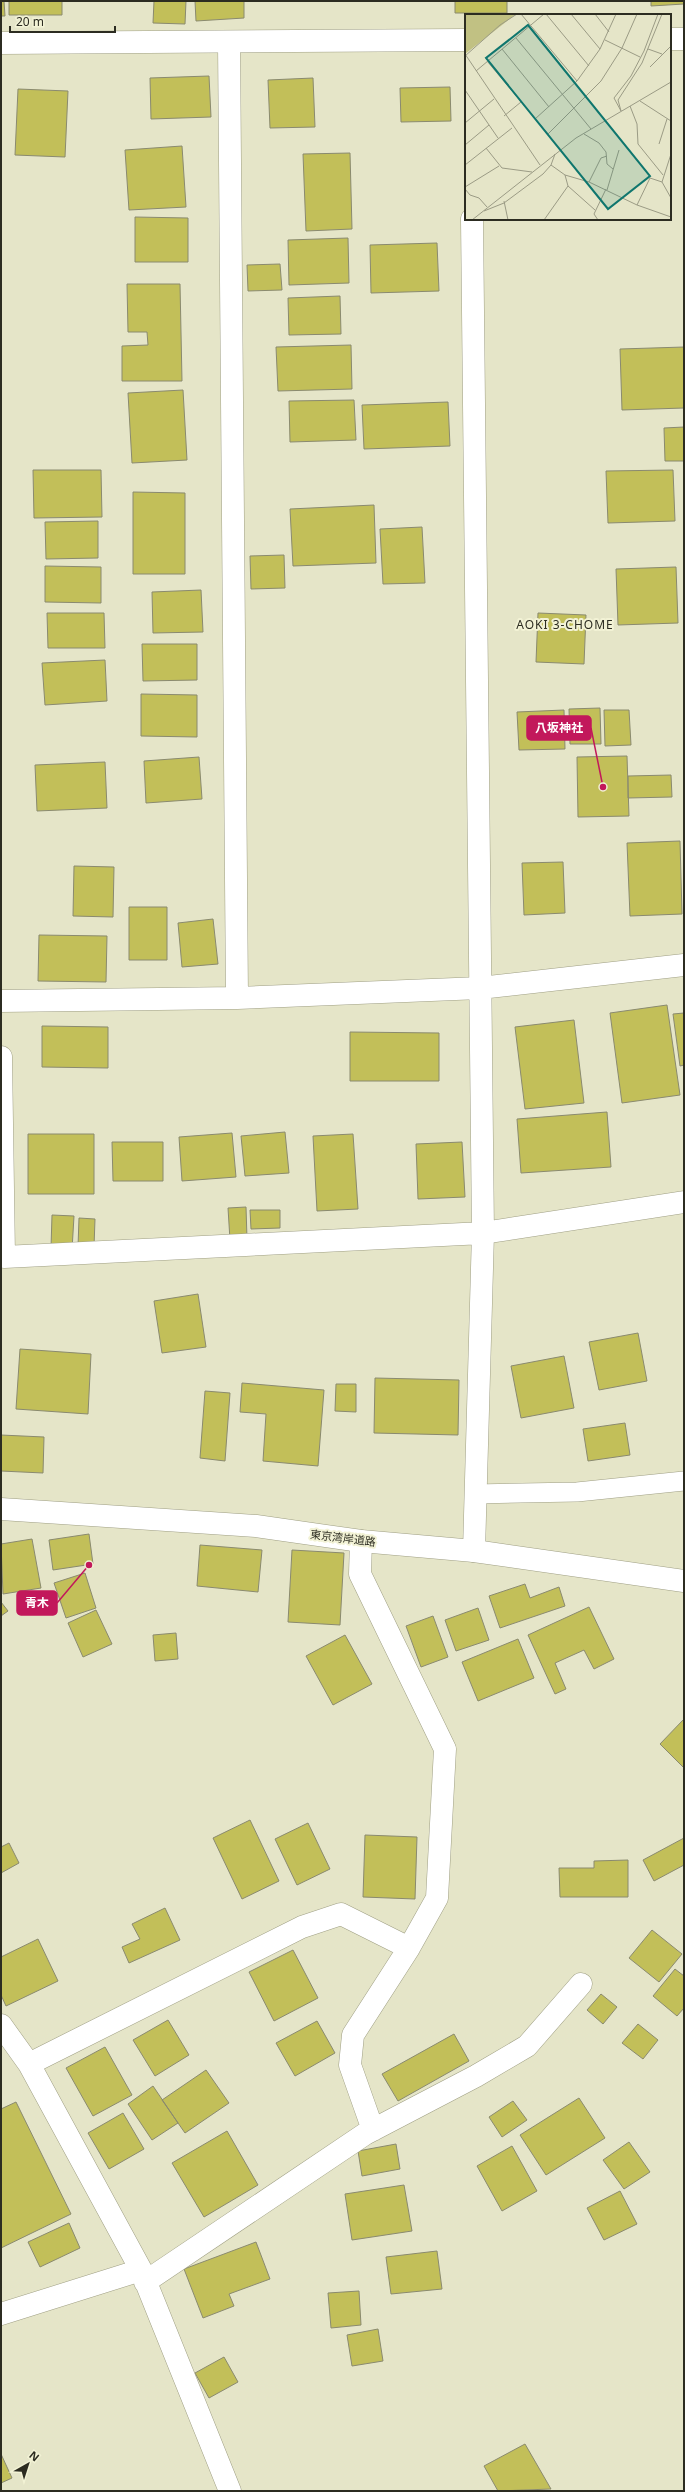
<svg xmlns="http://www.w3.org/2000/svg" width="685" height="2492" viewBox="0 0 685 2492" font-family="'Noto Sans','Noto Sans JP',sans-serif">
  <rect width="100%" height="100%" fill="#e5e5c8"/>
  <!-- building -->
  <path fill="#c2bf59" stroke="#8a8a6f" d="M1 1H4L5 16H1Z
    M9 1H62V15H9Z
    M154 1H186L185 24 153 23Z
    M195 1H244V18L196 21Z
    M455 1H507V13H455Z
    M651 1H684V4L651 6Z
    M209 76 211 117 151 119 150 78Z
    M313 78 315 127 270 128 268 80Z
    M450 87 451 121 401 122 400 88Z
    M18 89 68 91 65 157 15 155Z
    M182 146 186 207 129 210 125 150Z
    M350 153 352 229 306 231 303 154Z
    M135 217 188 218V262H135Z
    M348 238 349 283 289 285 288 240Z
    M437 243 439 291 371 293 370 245Z
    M280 264 282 290 248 291 247 265Z
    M127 284H180L182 381H122V346L148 345 147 332H128Z
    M340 296 341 334 289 335 288 298Z
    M351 345 352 389 278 391 276 347Z
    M684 347V408L622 410 620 349Z
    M183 390 187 460 132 463 128 393Z
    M354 400 356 440 290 442 289 401Z
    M448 402 450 446 364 449 362 405Z
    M684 427V461H665L664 428Z
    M33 470H101L102 517 34 518Z
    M673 470 675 521 608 523 606 471Z
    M133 492 185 493V574H133Z
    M374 505 376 563 293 566 290 509Z
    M98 521V558L46 559 45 522Z
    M422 527 425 583 383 584 380 529Z
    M284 555 285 588 251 589 250 556Z
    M45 566 101 567V603L45 602Z
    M676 567 678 623 618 625 616 569Z
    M201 590 203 632 153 633 152 592Z
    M47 613H104L105 648H48Z
    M538 613 586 615 584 664 536 662Z
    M142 644H197V680L143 681Z
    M105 660 107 701 45 705 42 663Z
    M141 694 197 695V737L141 736Z
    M600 708 601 744H570L569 709Z
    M564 710 565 749 519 750 517 712Z
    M604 710H629L631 745 605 746Z
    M627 756 629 816 578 817 577 757Z
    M199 757 202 799 146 803 144 761Z
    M105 762 107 808 37 811 35 765Z
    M671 775 672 797 628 798V776Z
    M680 841 682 914 630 916 627 843Z
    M563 862 565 913 524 915 522 863Z
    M74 866 114 867 113 917 73 916Z
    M129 907H167V960H129Z
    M213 919 218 964 182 967 178 923Z
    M39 935 107 936 106 982 38 981Z
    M667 1005 680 1095 622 1103 610 1013Z
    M684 1013V1065L680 1066 673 1014Z
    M574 1020 584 1103 525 1109 515 1027Z
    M42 1026 108 1027V1068L42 1067Z
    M350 1032 439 1033V1081H350Z
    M607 1112 611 1167 521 1173 517 1119Z
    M285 1132 289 1173 245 1176 241 1136Z
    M232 1133 236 1177 182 1181 179 1137Z
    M28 1134H94V1194H28Z
    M353 1134 358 1209 317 1211 313 1136Z
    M112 1142H163V1181H113Z
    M462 1142 465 1197 418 1199 416 1144Z
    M246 1207 247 1239 230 1240 228 1208Z
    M250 1210H280V1228L251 1229Z
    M52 1215 74 1216 72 1250 51 1248Z
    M79 1218 95 1219 94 1247H78Z
    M198 1294 206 1347 162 1353 154 1301Z
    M638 1333 647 1381 599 1390 589 1342Z
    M20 1349 91 1354 88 1414 16 1409Z
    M564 1356 574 1408 521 1418 511 1366Z
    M375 1378 459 1380 458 1435 374 1433Z
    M242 1383 324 1390 318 1466 263 1461 266 1414 240 1412Z
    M336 1384H356V1412L335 1411Z
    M205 1391 230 1393 225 1461 200 1458Z
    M625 1423 630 1455 588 1461 583 1429Z
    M1 1435 44 1437 43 1473 1 1471Z
    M89 1534 93 1564 53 1570 49 1540Z
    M32 1539 41 1588 3 1594 1 1544Z
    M200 1545 262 1550 258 1592 197 1586Z
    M292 1550 344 1553 340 1625 288 1622Z
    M85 1573 96 1608 66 1618 54 1583Z
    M525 1584 530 1598 559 1587 565 1606 500 1628 489 1596Z
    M1 1602 8 1611 1 1616Z
    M589 1607 614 1659 594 1669 584 1650 555 1663 566 1689 555 1694 528 1635Z
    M478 1608 489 1640 456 1651 445 1620Z
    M96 1610 112 1644 83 1657 68 1623Z
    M433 1616 448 1657 421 1667 406 1626Z
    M176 1633 178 1659 155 1661 153 1635Z
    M345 1635 372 1684 333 1705 306 1656Z
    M518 1639 534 1678 478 1701 462 1662Z
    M683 1720 684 1721V1768L660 1744Z
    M250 1820 279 1881 242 1899 213 1838Z
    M308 1823 330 1869 297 1885 275 1839Z
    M365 1835 417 1837 415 1899 363 1897Z
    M684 1838V1865L654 1881 643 1860Z
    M9 1843 19 1863 1 1873V1847Z
    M628 1860V1897H560L559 1868H594V1861Z
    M165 1908 180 1940 129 1963 122 1947 140 1939 132 1924Z
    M652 1930 682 1954 659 1982 629 1958Z
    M38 1939 58 1981 6 2006 1 1995V1957Z
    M293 1950 318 1998 274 2021 249 1972Z
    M675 1969 684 1976V2008L677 2016 653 1996Z
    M601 1994 617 2007 603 2024 587 2010Z
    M168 2020 189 2055 155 2076 133 2040Z
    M317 2021 335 2053 295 2076 276 2043Z
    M638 2024 658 2040 643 2059 622 2043Z
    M454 2034 469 2061 398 2101 382 2074Z
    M105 2047 132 2095 93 2116 66 2068Z
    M206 2070 229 2103 185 2133 162 2100Z
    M153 2086 178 2123 152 2140 128 2104Z
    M579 2098 605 2138 546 2175 520 2135Z
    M513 2101 527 2120 502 2137 489 2117Z
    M16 2102 71 2214 1 2248V2109Z
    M123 2113 144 2149 109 2169 88 2133Z
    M227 2131 258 2185 204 2217 172 2163Z
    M629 2142 650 2172 624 2189 603 2160Z
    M396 2144 400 2169 362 2176 358 2151Z
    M512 2146 537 2191 502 2211 477 2166Z
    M404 2185 412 2231 352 2240 345 2194Z
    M620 2191 637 2224 604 2240 587 2208Z
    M69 2223 80 2248 40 2267 28 2242Z
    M256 2242 270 2279 229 2294 234 2306 203 2318 184 2269Z
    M437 2251 442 2289 391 2294 386 2257Z
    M359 2291 361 2325 331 2328 328 2293Z
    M378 2329 383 2361 352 2366 347 2335Z
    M224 2357 238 2382 209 2398 195 2373Z
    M525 2444 551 2489 498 2491 484 2466Z
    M1 2454 12 2478 1 2483Z"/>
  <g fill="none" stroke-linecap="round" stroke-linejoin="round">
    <!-- lane casing -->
    <g stroke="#9f9f84" stroke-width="20">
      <path id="lane" d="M475 1494 577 1492 684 1481"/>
    </g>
    <!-- street casing -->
    <g stroke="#9f9f84" stroke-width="23">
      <path id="street" d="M229 42 237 998
        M472 219 483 1233 474 1551
        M1 1001 237 998 480 988 684 965
        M1 1057 4 1257 483 1233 684 1202
        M361 1541 360 1574 445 1749 437 1898 409 1948 353 2035 350 2065 373 2130
        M1 2025 29 2064 141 2270 230 2491
        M29 2064 302 1927 341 1914 409 1948
        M145 2282 365 2134 476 2076 527 2046 581 1984
        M1 2314 141 2270"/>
    </g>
    <!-- secondary casing -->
    <g stroke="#9f9f84" stroke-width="23">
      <path id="secondary" d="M670 39H684
        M1 43 466 40"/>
    </g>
    <!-- highway casing -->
    <g stroke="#9f9f84" stroke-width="23">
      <path id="highway" d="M1 1509 256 1526 361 1541 474 1551 684 1581"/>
    </g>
    <!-- lane -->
    <use href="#lane" stroke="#fff" stroke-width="19"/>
    <!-- street -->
    <use href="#street" stroke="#fff" stroke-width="22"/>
    <!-- secondary -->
    <use href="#secondary" stroke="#fff" stroke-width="22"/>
    <!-- highway -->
    <use href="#highway" stroke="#fff" stroke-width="22"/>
  </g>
  <g text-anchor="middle" stroke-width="4" stroke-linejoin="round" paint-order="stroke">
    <!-- street labels -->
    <g font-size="11" fill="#2c2c21" stroke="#f2f2d5">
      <text transform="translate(343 1538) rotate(7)" y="4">東京湾岸道路</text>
    </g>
    <!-- neighbourhood labels -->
    <g font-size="12" letter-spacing="1" fill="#2c2c21" stroke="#f2f2d5">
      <text x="565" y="629">AOKI 3-CHOME</text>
    </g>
  </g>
  <!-- overview -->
  <g transform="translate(465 14)">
    <rect width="206" height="206" fill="#e5e5c8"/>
    <path d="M0 0H51L0 40Z" fill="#c1c183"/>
    <path fill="none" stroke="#9b9b85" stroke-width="1" d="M56 0 112 67 135 35 151 0M81 0 124 52M106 0 135 35M130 0 144 18M51 24 126 115M140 26 175 43M37 35 84 93M183 35 197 40M0 40 75 151M0 42 35 11 52 0M22 47 83 120 136 67 157 34 172 0M185 53 206 32M11 57 79 0M0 76 33 124M175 87 206 107M165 92 172 110 173 130 198 161M156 97 149 84 166 62 179 37 193 0M156 97 153 86 177 49 197 0M39 102 56 88M70 105 112 67M0 109 29 85M119 120 134 129 141 138 142 150 148 155M194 130 202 105M0 131 24 111M21 134 37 154 67 158M206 140 197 168 206 184M0 151 47 114M86 151 100 161 124 168 172 191 206 203M124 168 136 144 142 142M103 172 130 196M0 173 34 152M0 175 5 181 14 184 22 193M142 176 154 136M39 187 43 206M172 191 185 164 197 168M19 197 39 189 78 160 86 151 90 140M7 206 111 124 206 68M79 206 103 172 100 161M133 206 129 200 141 175"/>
    <path fill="#0f766e" fill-opacity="0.15" stroke="#0f766e" stroke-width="2" d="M63 11 185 162 143 195 21 44Z"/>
    <rect width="206" height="206" fill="none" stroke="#2c2c21" stroke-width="2"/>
  </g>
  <!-- callouts -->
  <path fill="none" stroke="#c2185b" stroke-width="1.5" d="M603 787L591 728M89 1565L57 1603"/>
  <g fill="#c2185b" stroke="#f2f2d5" stroke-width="1.5">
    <circle cx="603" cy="787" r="4"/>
    <circle cx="89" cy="1565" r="4"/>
  </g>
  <g fill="#c2185b" stroke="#c2185b" stroke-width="1.5">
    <rect x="527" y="716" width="64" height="24" rx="4"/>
    <rect x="17" y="1591" width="40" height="24" rx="4"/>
  </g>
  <g font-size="12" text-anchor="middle" font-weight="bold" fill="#fff">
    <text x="559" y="732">八坂神社</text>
    <text x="37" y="1607">青木</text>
  </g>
  <!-- border -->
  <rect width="685" height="2492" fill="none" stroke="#2c2c21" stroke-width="4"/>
  <!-- north arrow -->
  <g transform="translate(28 2464) rotate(39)" stroke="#f2f2d5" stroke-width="3" paint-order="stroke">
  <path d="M0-3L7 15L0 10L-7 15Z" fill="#2c2c21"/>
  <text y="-6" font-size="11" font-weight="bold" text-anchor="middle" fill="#2c2c21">N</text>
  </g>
  <!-- scale -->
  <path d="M10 26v6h105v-6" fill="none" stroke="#2c2c21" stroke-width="2"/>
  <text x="16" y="26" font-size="12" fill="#2c2c21" stroke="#f2f2d5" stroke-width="3" paint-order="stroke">20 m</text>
</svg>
